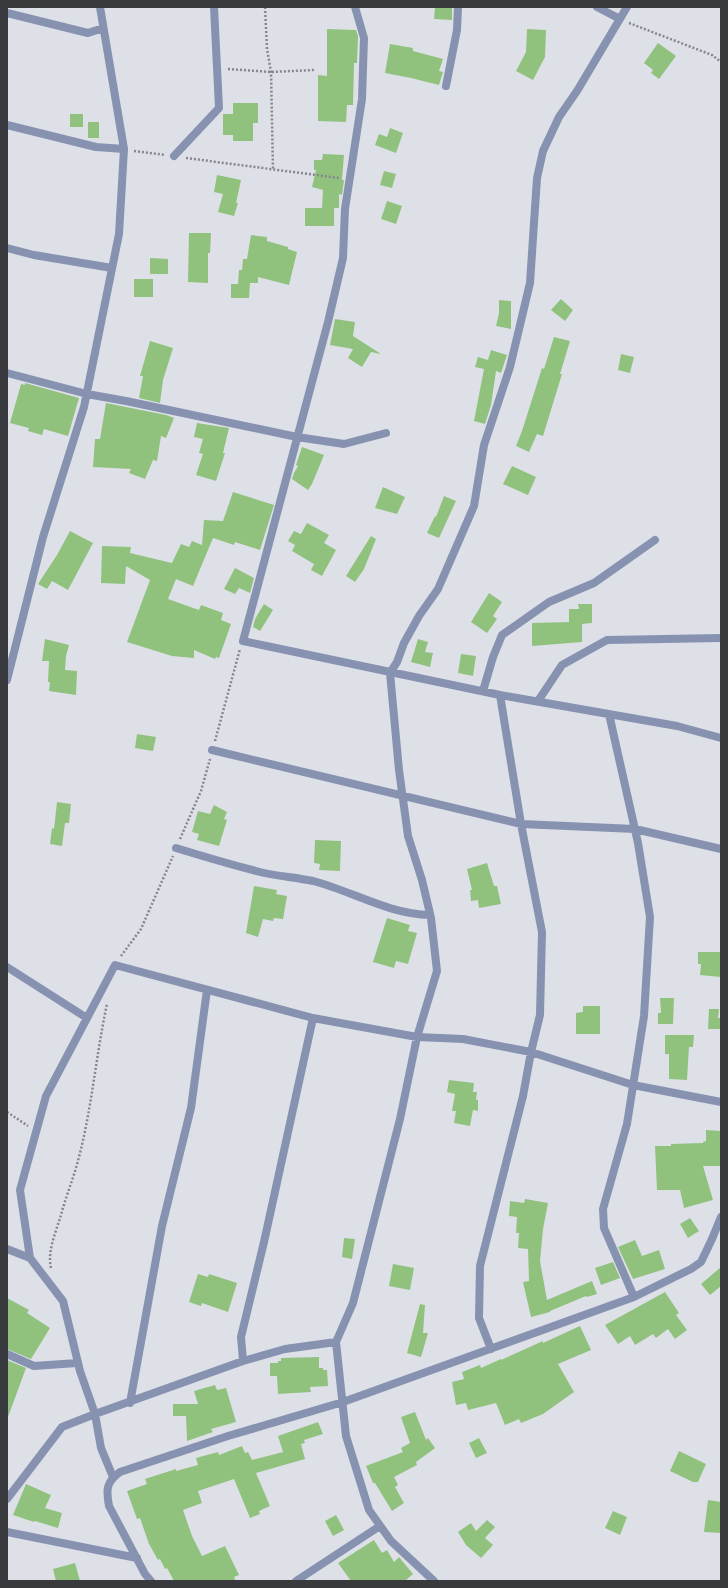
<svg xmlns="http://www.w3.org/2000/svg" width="728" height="1588" viewBox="0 0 728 1588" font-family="Figtree,sans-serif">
  <rect width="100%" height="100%" fill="#dee0e8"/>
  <!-- building -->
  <path fill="#90c27e" d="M435 7H452V20L434 19Z
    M327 29 356 30 358 36 357 63H354L353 105H347L346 122 318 121V75L327 76Z
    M527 29 546 30 545 57 533 80 516 71 526 52Z
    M658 43 676 56 659 79 651 73 653 70 644 63Z
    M390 44 413 48V51L443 59 439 71 443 72 439 85 411 78 385 73Z
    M233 103H258V123H253V141H233V135H223V114H233Z
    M70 114H83V127H70Z
    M88 122H99V138H88Z
    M390 128 403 133 396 153 375 145 379 134 387 137Z
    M323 154 344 155 342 180H344L342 195 339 194V208H334V226H305V208H322L323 190 312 187 316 170H314V160H322Z
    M384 171 396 174 392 188 380 185Z
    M217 175 241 180 236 203H238L234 216 218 212 223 194 214 192Z
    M387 201 402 206 396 224 381 219Z
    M189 233H211L210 253H208V283L188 282Z
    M251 235 267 237V241L288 247V249L297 252 289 285 258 277V283H250L249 298H231V284H238L239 270H242L243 259H247Z
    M150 258 168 259V274H150Z
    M134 279H153V297H134Z
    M561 299 573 310 565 321 551 310Z
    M499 300 511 301V329L496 326 499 313Z
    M335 319 355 322 353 336 381 354 371 352 362 367 348 358 353 349 330 345Z
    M554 337 570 341 560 374H562L543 436 537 434 529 452 516 446 522 431 542 368 544 369Z
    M150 341 173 348 163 380 160 403 139 398 143 376H140Z
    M491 350 507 355 501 373 496 371 491 405 485 424 474 421 484 369 475 367 478 357 488 360Z
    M621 354 634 357 630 373 618 370Z
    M25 383 79 398 68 436 44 429 42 435 28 431 29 428 10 423 21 384 25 385Z
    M106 403 166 415 174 418 166 438 161 436 157 461 153 460 145 479 129 473 131 469 93 467 95 439H100Z
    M197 423 229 428 223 453H225L216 481 196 475 203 454 199 453 203 439 194 437Z
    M302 447 324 455 312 484 308 490 292 479 294 473 298 466 296 465Z
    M512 466 536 477 528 495 503 484Z
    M383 487 405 497 397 514 375 508Z
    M233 492 274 505 260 550 235 542 234 545 213 538 193 586 176 579 168 599 199 610 201 605 223 613 221 620 231 624 219 658 216 657 215 659 194 650V658L172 656 127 642 150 580 126 566 125 584 101 583 102 546 131 547 130 553 172 563 181 544 189 547 192 541 202 545 204 520 223 521Z
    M444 496 456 501 439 538 427 533 435 516 436 517Z
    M307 523 329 535 324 543 336 550 322 576 311 570 314 564 292 551 295 545 288 541 294 531 301 534Z
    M70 531 93 543 68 590 52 581 47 589 38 584 57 555Z
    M371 536 376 539 364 569 355 582 346 576Z
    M235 568 254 578 250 593 239 588 235 594 224 589Z
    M489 593 502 602 493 616 497 619 487 633 471 622Z
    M264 604 273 610 260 631 253 627 255 619Z
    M578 604H592V623L582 624V642L532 646V623L569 622V609H579Z
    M45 639 69 645 66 656 65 670 77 671 76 695 49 691 50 682H48L49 661H42Z
    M418 639 428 642 425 652 433 653 430 667 411 662Z
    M461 654 476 656 473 676 458 673Z
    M137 734 156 737 153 751 135 748Z
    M57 802 71 804 69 823H65L62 846 50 844 52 828 54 829Z
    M214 805 227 812 224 819 227 820 219 846 197 840 199 834 192 832 198 811 210 814Z
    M315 840 341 841 340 871 319 870 320 864 314 863Z
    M487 863 494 886H497L501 904 479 908 478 900 471 901 470 890H472L467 869Z
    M254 886 277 890 276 894 287 896 283 919 274 918 273 921 263 919 258 937 246 933Z
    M387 918 410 925 408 931 417 933 408 964 396 961 394 968 373 962Z
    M698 952H721V977L700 975 701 964H698Z
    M660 998H674L673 1024H658V1013H661Z
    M583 1006H600V1034H576V1013L583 1012Z
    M709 1009H719L718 1018H721V1029H708Z
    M665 1035H694L693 1047H689L687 1080 669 1079V1054H665Z
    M449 1080 474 1083 473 1092H477L476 1100H478V1111L473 1110 470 1126 454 1123 456 1111H452L455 1094 447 1092Z
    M706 1130 721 1131V1166H703L713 1200 684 1208 680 1190H657L655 1146H671V1144L703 1143V1142L706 1141Z
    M525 1199 548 1203 543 1229 540 1261 547 1300 592 1281 597 1294 587 1297 586 1296 550 1311V1312L531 1317 523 1282 529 1281 528 1249 518 1248 519 1233H516L517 1217 509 1216 510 1201 524 1203Z
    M690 1218 699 1231 688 1238 680 1224Z
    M344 1238 355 1239 352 1259 342 1257Z
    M635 1240 642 1256 659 1250 665 1269 633 1279 618 1247Z
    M613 1262 620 1278 601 1285 595 1268Z
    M393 1264 414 1268 410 1290 389 1286Z
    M721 1267V1286L710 1295 701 1284Z
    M198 1274 208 1277 209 1274 237 1283 228 1312 202 1303 201 1306 189 1302Z
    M665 1292 679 1313 676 1315 687 1330 675 1339 668 1329 656 1338 653 1334 635 1345 630 1336 618 1344 605 1325Z
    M7 1298 29 1310 27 1313 50 1328 31 1359 7 1349Z
    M420 1304 425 1305 423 1333H428L421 1357 407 1353Z
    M580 1326 591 1350 558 1364 574 1392 543 1414 521 1423 519 1419 505 1425 496 1403 468 1410 466 1403 456 1405 452 1382 464 1379 462 1372 480 1365 481 1368 501 1359V1360L543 1341V1343Z
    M319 1357V1368H323V1370H327L328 1386 310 1387 311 1392 278 1394 277 1376H270V1363H278V1361H281V1358Z
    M7 1360 26 1368 8 1417H7Z
    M215 1385 217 1390 226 1388 236 1422 211 1429 213 1432 187 1441 186 1416H173V1404H198L194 1391Z
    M415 1412 426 1440 428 1438 435 1448 416 1462 417 1465 394 1477 398 1485 395 1487 404 1503 392 1511 375 1483H373L366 1466 403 1452 401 1448 410 1443 401 1417Z
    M318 1422 323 1434 304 1440 305 1443 301 1444 305 1459 256 1473 270 1506 259 1511 260 1514 250 1518 234 1479 198 1491 202 1503 183 1510 192 1536 202 1556 225 1546 239 1575 234 1577 236 1581H174L167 1568 165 1569 160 1559 158 1560 149 1544 140 1518 137 1519 127 1491 147 1484 145 1479 176 1469V1471L198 1465 196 1458 218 1452 219 1455 242 1446 245 1453 248 1452 252 1460 283 1452 278 1436Z
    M479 1438 487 1453 476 1458 469 1443Z
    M679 1451 706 1464 698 1482H693L670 1471Z
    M26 1484 51 1495 45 1508 62 1513 58 1528 35 1521 34 1522 13 1515Z
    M708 1500 721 1502V1533L704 1532Z
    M613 1511 627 1517 620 1535 605 1528Z
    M336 1515 344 1530 333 1536 325 1521Z
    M487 1520 495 1527 485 1538 493 1545 481 1558 466 1545 458 1532 471 1523 476 1531Z
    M374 1540 382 1553 387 1550 394 1562 399 1557 413 1574 405 1581H351L338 1563Z
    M75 1563 80 1581H56L53 1569Z"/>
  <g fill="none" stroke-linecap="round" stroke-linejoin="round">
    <!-- path -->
    <path stroke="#85868c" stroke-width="2.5" stroke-dasharray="2 2" stroke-linecap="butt" d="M265 7 267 49 271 72 273 169
      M629 23 712 55 721 62
      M228 69 271 72 314 70
      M134 151 165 155
      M186 158 339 178
      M215 741 240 649
      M180 839 201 791 210 759
      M121 956 141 929 173 856
      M7 1112 28 1126
      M51 1268C47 1251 56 1232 61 1215 66 1196 74 1177 79 1157 92 1107 96 1055 107 1004"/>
    <!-- minor -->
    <path stroke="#8792b1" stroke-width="8" d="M355 7 364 38 362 99 345 209 343 258 328 322 243 641 500 695 521 824 542 932 540 1015 531 1052 523 1096 480 1266 479 1318 491 1349
      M597 7 620 19
      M7 13 88 33 103 28
      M446 86 457 30 458 7
      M7 125 96 147 124 149
      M174 156 219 108 214 7
      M7 248 34 255 112 268
      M7 373 87 394 126 401 297 437 344 444 386 433
      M7 680 43 537 84 407 119 234 124 149 100 7
      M483 691 493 657 502 635 549 602 594 583 655 540
      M500 695 677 726 721 738
      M538 701 562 665 607 640 721 638
      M609 714 638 843 650 917 644 1016 627 1124 603 1209 604 1228 634 1297
      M212 750 521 824 635 829 721 849
      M176 848C202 856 229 864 256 871 274 876 294 877 313 881 352 891 388 914 430 915
      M7 967 87 1018
      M7 1249 30 1258 20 1190 46 1096 115 965 313 1018 417 1037 463 1039 531 1052 633 1085 721 1102
      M30 1258 63 1301 80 1371 95 1414 101 1448 113 1477
      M7 1354 34 1366 77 1363
      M243 1361 241 1337 264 1242 313 1018
      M130 1403 162 1226 191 1108 207 990
      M7 1499 62 1427 95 1414 243 1361 285 1349 336 1342
      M7 1532 137 1558
      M151 1581 145 1574 109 1506C106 1490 106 1482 120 1472L228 1436 343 1402 634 1297 691 1269 701 1262 712 1239 721 1217
      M296 1581 380 1526
      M434 1581 391 1541 369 1510 346 1436 336 1342 353 1303 400 1119 417 1037 437 971 431 918 422 880 408 836 399 770 390 673 397 662 404 643 419 616 438 589 474 506 484 445 510 367 530 283 537 178 543 151 559 117 577 91 627 7"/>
  </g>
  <!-- border -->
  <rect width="728" height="1588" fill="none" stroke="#393a3d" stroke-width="16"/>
</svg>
